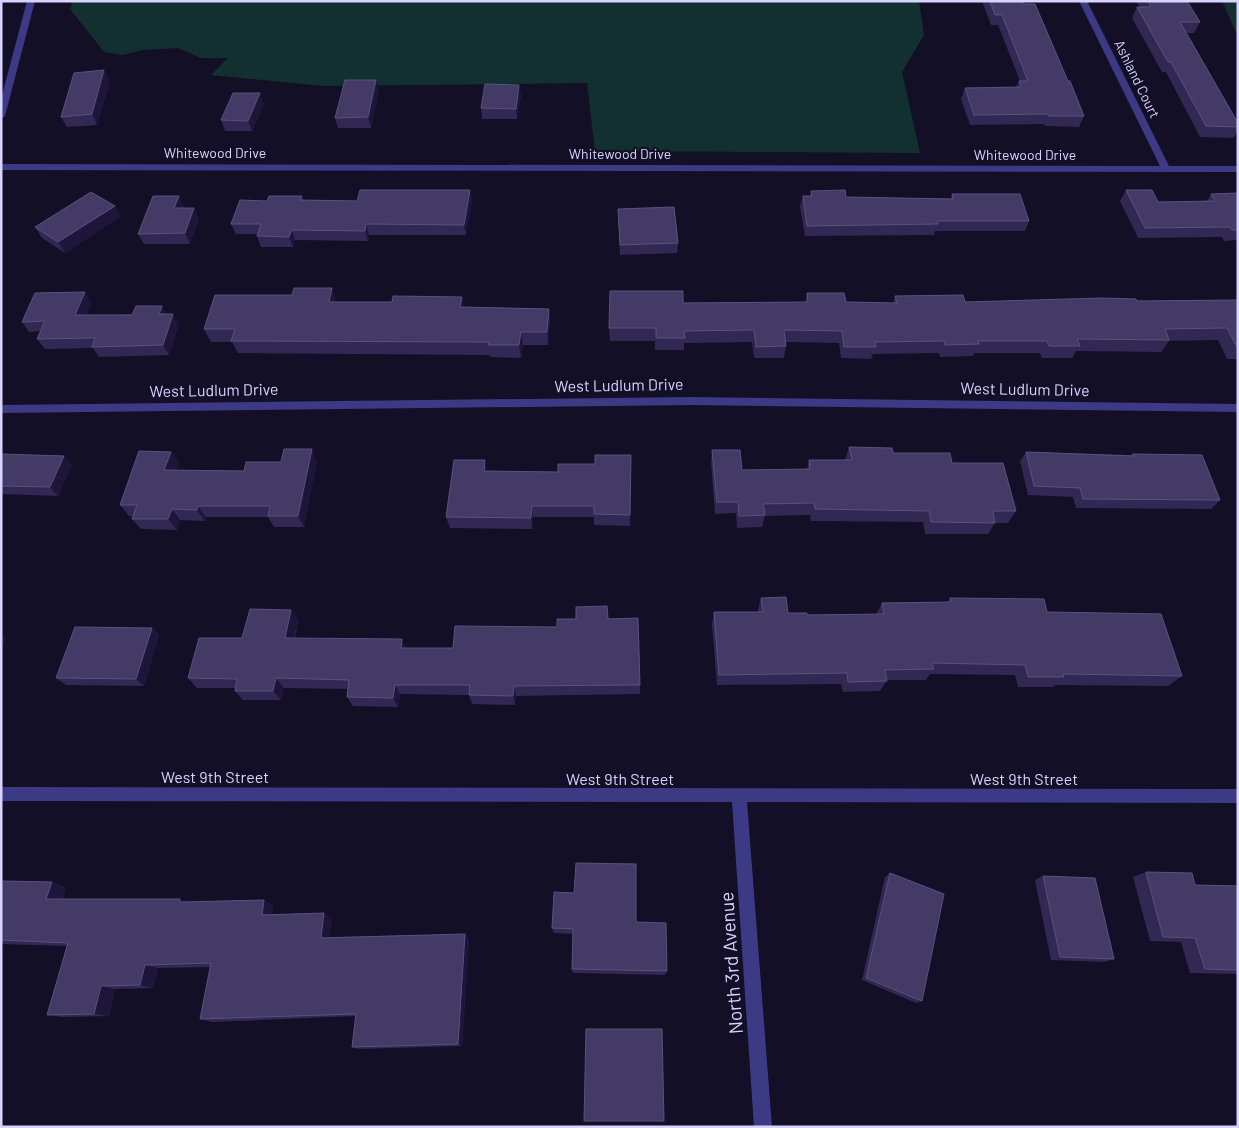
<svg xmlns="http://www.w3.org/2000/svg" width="1239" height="1128" viewBox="0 0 1239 1128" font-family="Barlow,sans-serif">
  <rect width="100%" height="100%" fill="#130f26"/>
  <!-- green -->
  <path fill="#12302f" d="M73 1H919L924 35 902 72 920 153 595 151 587 83 324 86 211 75 228 58H201L178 48 143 50 122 55 104 52 70 9Z
    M1222 1H1238V37Z"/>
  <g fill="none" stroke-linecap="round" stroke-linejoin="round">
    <!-- street -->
    <path fill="#3d3a85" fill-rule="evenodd" d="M27 1H35L5 116 1 119V99Z
      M1079 1H1087L1169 166H1238V172L1 170V164L1160 166Z
      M692 397 1238 404V412L692 405 1 413V405Z
      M1 787 1238 789V803L747 802 772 1127H754L732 802 1 801Z"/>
  </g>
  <!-- wall -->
  <path fill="#312854" d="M982 1H1023L1068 81 1084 116 1079 127 1045 126 1044 124 970 125 961 99 965 88 1016 87 1019 81H1020L998 25H991Z
    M1136 1H1187L1200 22 1194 33H1186L1238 123V131L1233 138 1200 137 1166 72H1162L1132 18 1137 7H1140Z
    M110 81 97 125 67 127 61 117Z
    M519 85 521 95 517 119H482L481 108Z
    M379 90 371 128H338L335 118Z
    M264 104 252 131H225L221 120Z
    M470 190 472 201 466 235H369L368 241 295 240 293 247H261L257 236 258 234H236L231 224 267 201 302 196 303 200 357 201Z
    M1126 190 1158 202 1207 201 1211 194 1238 193V240L1224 241 1222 237 1138 238 1120 201Z
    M811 191 846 197 951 199 952 194 1029 221 1025 231H935L934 235 805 236 800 206 803 196H810Z
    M179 196 184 206 183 208 199 219 190 244H144L138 234Z
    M115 206 121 216 65 253 42 238 35 227Z
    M618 209 678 243 677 253 620 255Z
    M807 293 846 302 893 303 895 296 965 302 1137 301 1238 300V359H1227L1218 340 1169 341 1161 352 1076 351 1072 358H1042L1040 353H974L973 356 940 357 939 353 873 354 871 359 841 358 839 343 786 342V346L784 358H754L752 342 684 343V350H655V341H610L609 328 683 303 805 302Z
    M292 295 336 301V302H392L462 297 463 307 549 309 550 322 548 345H523L521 358 490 357V355L238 353 232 342H211L204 329Z
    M91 303 86 315 167 314 179 324 169 355 99 357 93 348 45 349 37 339 41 331 29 332 22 322Z
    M849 447 893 453 952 463 1016 511 1008 523H995L988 534H925L923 522 811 521 810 515 765 516 762 527 737 528 736 513 715 514 711 463 712 450 742 470 807 469 809 460H845Z
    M171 452 179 463 176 470 244 471 317 461 304 527H274L268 517H206L205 521 180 520 177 530 141 529 132 519 133 516H129L120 505Z
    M1026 452 1131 455 1133 454 1220 500 1211 509 1076 508 1073 497 1028 495 1020 461Z
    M1 454 72 465 58 496 1 494Z
    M631 455 630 526 594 525V517H533L532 529 450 528 446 517 487 471 558 472Z
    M761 598 788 613 807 615 876 614 882 603 948 602 950 598 1047 612 1182 676 1168 686 1056 685 1053 687H1018L1015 675 930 674 926 680H887L880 691 843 692 841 684 717 685 712 624 714 612H758V609Z
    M291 610 298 620 295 638 406 648H453L557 627 608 619 640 685V694L516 696 515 705 472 704 469 695 400 694 398 707 353 706 347 697 348 689 284 688 281 700H243L235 691V688H197L188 678 242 638Z
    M152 628 159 635 144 686 66 685 56 678Z
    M1146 872 1195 885 1238 886V974L1190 973 1181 942 1150 941 1133 877Z
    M890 873 922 1001 916 1003 862 980 885 877Z
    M1043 876 1114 959 1104 962 1051 960 1035 880Z
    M1 881 52 882 66 888 63 899 273 905 272 914 332 918 329 937 465 934 469 939 462 1046 359 1049 352 1047 355 1016 212 1022 200 1019 211 967 158 968 153 988 115 989 109 1016 63 1017 47 1015 67 946 1 944Z
    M636 922 667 971 665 975 573 973 572 969 573 934 554 933 552 928Z"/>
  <!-- shaded-wall -->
  <path fill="#1d163a" d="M104 70 110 81 97 125 92 114Z
    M376 80 379 90 371 128 368 117Z
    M519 85 521 95 517 119 516 109Z
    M260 93 264 104 252 131 248 121Z
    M470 190 472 201 466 235 464 225Z
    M179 196 184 206 179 219 174 208Z
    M115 206 121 216 65 253 58 242Z
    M194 208 199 219 190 244 185 233Z
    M366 224 369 235 368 241 365 231Z
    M292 230 295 240 293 247 289 237Z
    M332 288 336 301 333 315 329 302Z
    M85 292 91 303 82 325 75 315Z
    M462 297 464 310 460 307Z
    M162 306 168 316 159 314Z
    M549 309 550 322 548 345 547 332Z
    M173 314 179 324 169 355 163 345Z
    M521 332 523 345 521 358 519 345Z
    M312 449 317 461 304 527 298 516Z
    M171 452 179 463 172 481 164 470Z
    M64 456 72 465 58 496 50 487Z
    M485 460 487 471H484Z
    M198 506 206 517 205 521 197 510Z
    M532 506 533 517 532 529 531 518Z
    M172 509 180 520 177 530 168 519Z
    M291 610 298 620 292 648 285 638Z
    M152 628 159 635 144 686 136 679Z
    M1 636 5 639 1 649Z
    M402 639 407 649 401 648Z
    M276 678 284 688 281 700 273 691Z
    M395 685 400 694 398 707 393 698Z
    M514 686 516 696 515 705 513 696Z
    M52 882 66 888 61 904 46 899Z
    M180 899 192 904 180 902Z
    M264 900 273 905 271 920 262 915Z
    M324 913 332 918 329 942 321 938Z
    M465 934 469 939 462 1046 458 1044Z
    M145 965 158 968 153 988 140 985Z
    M101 986 115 989 109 1016 94 1014Z"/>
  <!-- building -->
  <path fill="#433a66" stroke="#5a527e" d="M990 1H1023L1024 4H1035L1068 81H1070L1084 116H1049L1048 114 974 115 965 88 1021 87 1019 81H1028L1002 15H995Z
    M1148 1H1187L1200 22H1180L1238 123V127L1206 126 1171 62H1168L1137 7H1151Z
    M104 70 92 114 61 117 74 73Z
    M345 80H376L368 117 335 118Z
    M485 84 519 85 516 109 481 108Z
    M233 93H260L248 121 221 120Z
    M360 190H470L464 225 366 224 365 231 292 230 289 237 257 236 261 224H231L240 200 267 201 269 196H302L300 200 357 201Z
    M845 190 846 197 953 199 952 194H1020L1029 221H937L938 224 807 226 803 196H812L811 191Z
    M1126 190H1152L1158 202 1215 201 1211 194 1238 193V230H1232L1229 227 1145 228Z
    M91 192 115 206 58 242 35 227Z
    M153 196H179L174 208H194L185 233 138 234Z
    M674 207 678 243 620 245 618 209Z
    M294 288H332L329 302H392L393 296 462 297 460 307 549 309 547 332H521L519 345H488L489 342 231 341 235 329H204L215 295H292Z
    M610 291H683V303L808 302 807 293H844L846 302 897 303 895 296 963 295 965 302 1102 298 1136 299 1137 301 1238 300V347H1237L1227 328 1165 329 1169 340 1077 339 1080 346H1049L1047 341H978L979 344 945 345 944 341 875 342 876 347H844L842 331 784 330 786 346 756 347 754 330 684 331 685 338H656V328H609Z
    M85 292 75 315H132L136 306H162L159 314H173L163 345 92 347 95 338 37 339 45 321 22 322 35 293Z
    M849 447 892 448 893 453H950L952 463H1003L1016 511H993L995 523 931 522 929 511 815 509 814 503 763 504 765 515 739 516 738 502H717L712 450H740L742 470 810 469 809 460H852Z
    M284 449H312L298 516H268L270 506H198L197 510 172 509 168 519H132L137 505H120L139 451 171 452 164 470 244 471 246 462H281Z
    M1026 452 1133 456V454L1202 455 1220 500 1083 499 1080 488 1034 486Z
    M1 454 64 456 50 487 1 486Z
    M595 455H631L630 515 594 514V506H532L531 518 446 517 454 460H485L484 471 558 472V464H595Z
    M786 597 788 613H807V615L884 614 882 603 951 602 950 598 1044 599 1047 612 1161 614 1182 676 1063 674 1064 677H1028L1025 665 932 663 934 669 885 670 887 681 848 682 847 673 719 675 714 612H763L761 598Z
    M607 606 608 619 638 618 640 685 514 686 513 696 469 695 470 685H395L393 698 347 697 349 680 276 678 273 691H235L237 679 188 678 199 638H242L250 609 291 610 285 638 402 639 401 648H453L455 626 557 627V619H576V607Z
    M75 627 152 628 136 679 56 678Z
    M576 863 636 864V922L666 923 667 971 572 969 573 929 552 928 554 892 574 893Z
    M1146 872 1192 873 1195 885 1238 886V970L1205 969 1195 938 1163 937Z
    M890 873 944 894 922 1001 866 978Z
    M1043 876 1095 878 1114 959 1060 957Z
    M1 881 52 882 46 899H180V902L264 900 262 915 324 913 321 938 465 934 458 1044 352 1047 356 1014 200 1019 211 963 145 965 140 985 101 986 94 1014 47 1015 68 943 1 940Z
    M586 1029H662L664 1121H584Z"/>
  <g text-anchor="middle" stroke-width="4.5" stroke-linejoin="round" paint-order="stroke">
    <!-- far-street labels -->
    <g font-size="14" fill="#d9d4ff" stroke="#130f26">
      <text transform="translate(1137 79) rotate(64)" y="5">Ashland Court</text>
      <text x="215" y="158">Whitewood Drive</text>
      <text x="620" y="159">Whitewood Drive</text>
      <text x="1025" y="160">Whitewood Drive</text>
    </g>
    <!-- street labels -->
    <g font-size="16" fill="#d9d4ff" stroke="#130f26">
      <text transform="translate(619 385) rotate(-1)" y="6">West Ludlum Drive</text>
      <text transform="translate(1025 389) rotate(1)" y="6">West Ludlum Drive</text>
      <text transform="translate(214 390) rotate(-1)" y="6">West Ludlum Drive</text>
      <text x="215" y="783">West 9th Street</text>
      <text x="620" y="785">West 9th Street</text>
      <text x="1024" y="785">West 9th Street</text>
    </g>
    <!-- near-street labels -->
    <g font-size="19" fill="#d9d4ff" stroke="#130f26">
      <text transform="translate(731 963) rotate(-94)" y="7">North 3rd Avenue</text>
    </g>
  </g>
  <!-- border -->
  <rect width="1239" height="1128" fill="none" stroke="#d9d4ff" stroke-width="5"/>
</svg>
